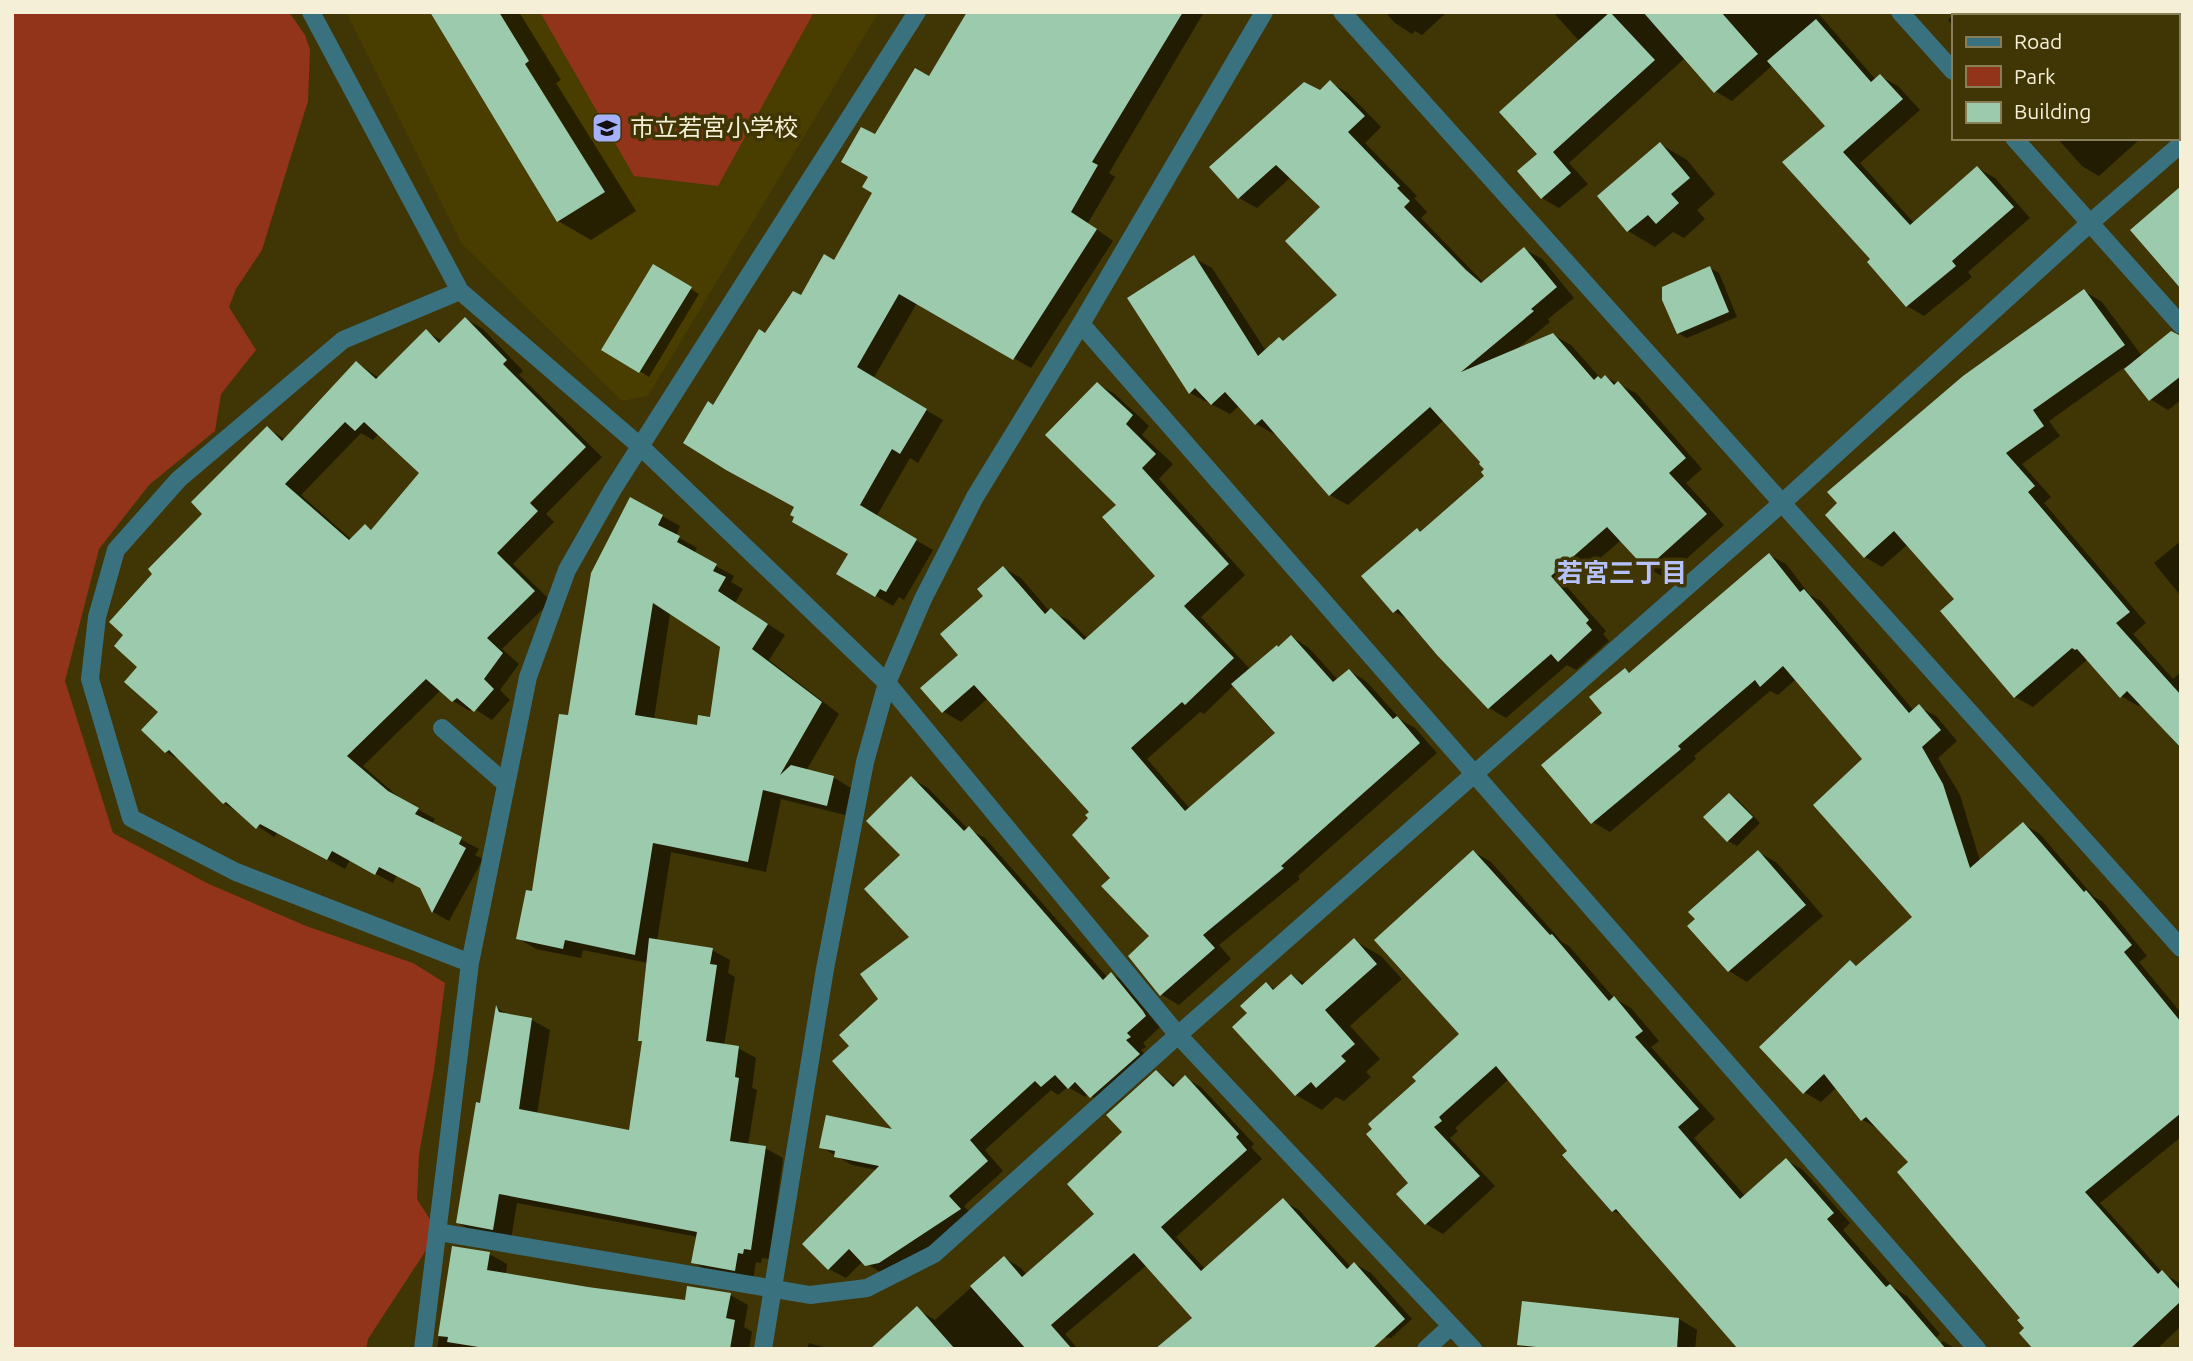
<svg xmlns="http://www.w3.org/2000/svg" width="2193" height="1361" viewBox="0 0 2193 1361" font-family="Ubuntu,'Noto Sans JP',sans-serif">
  <rect width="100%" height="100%" fill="#3f3505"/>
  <!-- built -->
  <path fill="#493d00" d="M346 12H879L648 396 622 401 462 244Z"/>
  <!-- green -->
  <path fill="#92341a" d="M12 12H289L305 35 310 50 308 101 262 250 236 289 229 307 256 350 221 394 215 431 149 485 99 549 65 681 113 833 209 884 306 926 413 963 445 983 434 1070 419 1155 417 1199 438 1232 368 1339 366 1349H12Z
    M540 12H814L718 186 634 176Z"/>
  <!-- shadow -->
  <path fill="#0007" fill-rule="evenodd" d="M432 12H519L561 80 556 83 636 211 591 240 558 221Z
    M969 12H1204L1109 173 1115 177 1088 223 1113 241 1031 368 917 303 873 379 943 420 918 463 910 458 876 517 933 550 904 600 899 597 893 606 839 574 850 554 797 507 713 407 802 298 835 262 874 192 870 177 875 137 930 78Z
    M1385 12H1447L1422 35 1415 31 1412 34 1395 23Z
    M1553 12H1817L1876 80 1880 76 1898 86 1920 110 1860 163 1914 223 1977 168 1995 178 2030 218 1968 272 1972 277 1924 316 1907 306 1873 259 1827 126 1773 65 1732 101 1715 91 1685 58 1569 163 1588 184 1559 208 1542 198 1540 154 1580 42Z
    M1957 12H2137L2132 16H1953V26L1948 20Z
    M2181 20V98L2177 101V23Z
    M1330 83 1348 93 1381 127 1365 143 1417 196 1414 198 1427 212 1421 218 1484 283 1524 249 1542 259 1574 298 1548 319 1550 322 1518 348 1553 335 1571 345 1602 380 1605 377 1636 393 1702 469 1686 483 1724 525 1665 578 1648 568 1621 540 1567 587 1606 631 1603 634 1609 641 1576 670 1567 665 1506 718 1489 708 1411 621 1395 612 1422 533 1487 476 1483 462 1444 420 1348 505 1330 495 1276 432 1274 434 1256 424 1240 405 1230 414 1190 393 1194 258 1212 268 1266 351 1285 342 1339 295 1322 207 1291 177 1257 208 1239 198 1320 92Z
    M2057 138H2141L2099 176 2082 166Z
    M1660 144 1687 160 1715 194 1697 210 1705 219 1684 238 1673 232 1655 247 1628 231 1599 196Z
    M654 266 699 294 649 377 604 349Z
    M1710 268 1719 273 1737 317 1687 338 1678 333Z
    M2084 291 2102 302 2142 356 2181 368V400L2168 410 2150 399 2125 367 2049 421 2060 436 2022 464 2051 497 2044 503 2146 623 2133 634 2173 679 2181 672V749L2141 704 2138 706 2121 696 2088 659 2033 707 2015 697 1956 599 1908 544 1882 567 1865 557Z
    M466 319 483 329 523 371 519 375 602 457 546 514 554 522 513 564 551 601 502 649 519 664 500 690 510 700 492 720 473 708 470 711 453 701 441 690 363 766 403 801 435 819 432 824 479 849 475 855 483 859 449 921 433 912 422 888 397 875 393 883 350 860 345 869 278 832 274 837 224 803 183 762 166 752 160 712 140 667 205 514 267 428 286 440 357 363 379 378 426 332 443 341ZM361 433 373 440 379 433 421 473 372 530 365 526 352 540 301 495Z
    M1098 384 1115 394 1149 426 1142 435 1173 464 1159 479 1245 575 1201 617 1251 670 1292 637 1309 648 1338 680 1349 671 1366 681 1401 720 1415 728 1437 753 1298 876 1300 879 1219 945 1231 959 1179 1005 1162 995 1151 936 1112 878 1090 818 1091 812 988 698 961 722 944 712 923 688 961 655 986 596 1003 568 1021 578 1050 612 1069 620 1088 639 1157 576 1118 505ZM1234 685 1277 734 1191 810 1147 759 1200 712 1204 714Z
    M631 499 680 526 676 536 697 548 694 554 734 576 731 582 743 589 735 603 785 635 769 660 839 714 806 771 833 777 851 788 845 815 781 799 766 872 671 852 657 941 712 950 730 960 728 973 735 977 724 1046 738 1048 756 1058 752 1088 757 1090 748 1145 765 1148 783 1158 769 1259 762 1258 761 1263 756 1262 753 1280 711 1273 693 1262 698 1237 517 1203 511 1239 476 1233 458 1223 482 1105 497 1008 510 1016 532 1020 550 1030 537 1114 630 1132 644 1042 648 963 583 950 581 958 536 949 518 938 534 893 570 717ZM670 613 722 646 711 719 699 727 654 719Z
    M2181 541V596L2154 563Z
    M1769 555 1786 564 1810 595 1821 601 1914 711 1919 707 1936 716 1957 741 1938 758 1960 795 1980 861 2023 824 2040 834 2094 897 2103 902 2147 956 2139 962 2181 1013V1137L2100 1203 2163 1273 2181 1284V1326L2157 1349H2055L1910 1162 1880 1130 1863 1120 1837 1087 1821 1102 1804 1092 1850 962 1857 966 1915 917 1864 759 1796 679 1778 695 1770 691 1694 756 1696 759 1610 832 1593 822 1605 713 1625 670 1631 673Z
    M912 779 928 788 968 829 985 838 1108 978 1111 974 1127 983 1161 1026 1143 1043 1146 1047 1141 1050 1155 1064 1108 1106 1088 1094 1085 1097 1068 1087 1058 1095 1051 1090 985 1150 1003 1171 964 1206 976 1219 883 1274 863 1261 846 1278 829 1269 804 1244 877 1170 852 1165 821 1147 897 1132 851 1046 881 999 912 937 902 855Z
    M1730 795 1738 800 1760 823 1737 846 1728 841Z
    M1474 852 1491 862 1562 942 1569 946 1614 998 1631 1008 1659 1041 1651 1047 1715 1119 1694 1138 1745 1196 1786 1160 1803 1170 1850 1223 1843 1230 1894 1288 1907 1296 1940 1334 1923 1349 1613 1211 1569 1151 1509 1079 1455 1128 1458 1131 1450 1138 1495 1186 1443 1234 1426 1224 1411 1184 1418 1082 1462 1035Z
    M1758 852 1776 862 1823 916 1747 982 1729 971 1690 926Z
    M1355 941 1381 956 1402 979 1350 1026 1380 1059 1366 1072 1371 1077 1344 1101 1336 1097 1322 1110 1296 1095 1234 1027 1249 1013 1267 984 1276 990 1292 976 1306 984Z
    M1156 1072 1177 1086 1185 1078 1201 1087 1254 1144 1251 1147 1262 1159 1176 1237 1205 1269 1283 1201 1299 1210 1351 1267 1355 1264 1371 1273 1412 1319 1391 1338 1194 1318 1147 1265 1065 1334 1078 1349H872L917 1309 935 1320 1004 1258 1020 1267 1027 1275 1097 1214 1125 1133Z
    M454 1248 489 1254 507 1264 506 1275 686 1302 730 1295 748 1305 744 1327 752 1332 749 1349H437Z
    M1679 1319 1697 1330 1695 1349H1528L1519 1344Z
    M1943 1341 1956 1349H1935Z
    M809 1343 830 1349H807Z"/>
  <!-- building -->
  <path fill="#9ccaac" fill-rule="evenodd" d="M430 12H499L529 61 525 64 605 192 557 222Z
    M967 12H1183L1092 162 1098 165 1071 212 1097 229 1013 360 899 294 857 367 927 409 900 454 892 449 860 505 917 539 886 592 880 589 875 597 836 574 848 554 792 522 794 517 790 515 794 507 726 470 683 443 708 401 713 405 759 329 765 333 793 291 801 295 824 254 834 260 872 193 862 187 868 177 841 162 861 127 875 134 915 68 929 76Z
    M1610 12 1655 60 1553 152 1571 173 1541 199 1517 171 1537 154 1499 112Z
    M1643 12H1721L1758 54 1714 93Z
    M1816 19 1871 82 1880 74 1903 99 1843 152 1910 225 1977 166 2014 207 1952 261 1956 266 1906 307 1867 262 1870 259 1782 162 1825 126 1767 61Z
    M1330 80 1365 116 1348 132 1400 186 1397 188 1410 201 1404 207 1466 270 1481 283 1524 247 1557 287 1531 309 1534 311 1461 372 1553 333 1594 380 1598 376 1601 379 1605 375 1614 385 1618 381 1686 458 1669 473 1707 514 1646 569 1607 527 1551 576 1589 620 1586 623 1592 630 1558 662 1551 654 1488 709 1437 655 1398 609 1393 613 1361 576 1417 528 1420 532 1484 476 1481 472 1484 469 1479 464 1480 462 1430 407 1329 496 1262 419 1255 425 1225 392 1211 405 1195 388 1189 394 1127 298 1194 255 1258 356 1279 337 1283 341 1337 295 1285 241 1320 207 1276 165 1238 199 1209 167 1304 82 1320 90Z
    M1660 142 1690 178 1671 194 1679 203 1656 224 1648 215 1627 232 1597 196Z
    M2181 186V289L2130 230Z
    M653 264 692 287 639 373 601 350Z
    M1710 266 1729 312 1677 334 1662 300V287Z
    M2084 289 2125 345 2033 410 2044 426 2006 453 2035 486 2028 492 2130 612 2116 623 2181 695V748L2127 691 2120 698 2077 649 2075 650 2072 648 2014 698 1940 611 1954 599 1894 531 1864 558 1825 515 1837 503 1827 492 1963 376Z
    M465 317 507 360 503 364 586 447 530 503 538 511 497 553 535 591 487 638 503 653 484 679 494 689 474 712 457 698 452 702 426 679 347 756 388 791 419 808 415 814 462 837 459 844 466 848 432 913 420 888 379 867 375 875 332 851 327 860 260 824 256 829 226 802 223 804 169 750 165 753 141 730 158 712 124 682 137 667 114 646 123 635 109 622 152 574 148 569 202 514 191 502 267 426 282 441 356 361 376 379 426 329 439 343ZM345 422 355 431 364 422 419 473 371 530 365 524 349 540 285 484Z
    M2171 331 2181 336V376L2149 401 2124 369Z
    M1097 382 1133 415 1126 424 1156 454 1142 468 1229 564 1184 606 1234 658 1185 705 1182 702 1131 748 1185 811 1275 733 1231 684 1277 645 1278 647 1291 635 1333 682 1349 669 1393 719 1397 716 1420 743 1281 866 1284 868 1203 935 1215 948 1160 996 1128 956 1149 936 1101 886 1110 878 1072 835 1088 818 1085 815 1089 812 974 685 942 713 920 688 958 655 940 634 983 596 977 589 1003 566 1045 614 1051 608 1084 640 1155 576 1102 517 1116 505 1045 435Z
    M630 497 663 515 658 525 680 536 677 542 717 564 713 571 726 577 718 591 768 624 752 649 822 702 780 775 791 765 834 776 827 806 763 790 748 862 653 843 635 955 565 940 563 949 516 939 526 890 532 891 559 714 568 715 591 573ZM653 603 720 647 710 717 698 715 697 725 635 715Z
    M1769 553 1800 592 1804 589 1909 713 1919 704 1941 730 1922 747 1943 784 1970 868 2023 822 2084 892 2086 890 2132 945 2124 952 2181 1022V1113L2085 1192 2158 1274 2162 1270 2181 1291V1301L2130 1349H2033L2019 1333 2024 1328 2017 1320 2020 1318 1897 1172 1908 1162 1866 1117 1861 1121 1824 1074 1803 1094 1759 1047 1850 960 1856 966 1912 917 1813 805 1862 759 1783 666 1760 687 1755 680 1678 746 1681 749 1591 824 1541 765 1602 713 1589 697 1625 668 1629 673Z
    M911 776 964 831 969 826 1103 980 1111 972 1143 1011 1146 1016 1127 1033 1131 1037 1126 1040 1140 1054 1090 1098 1075 1082 1068 1089 1055 1075 1041 1087 1035 1081 970 1140 988 1161 949 1196 961 1209 879 1263 865 1266 849 1249 828 1270 802 1244 879 1166 834 1157 835 1151 819 1148 826 1115 892 1129 832 1061 849 1046 839 1035 878 999 860 974 909 937 864 889 900 855 866 821Z
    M1729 793 1753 817 1727 842 1703 817Z
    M1473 850 1550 935 1552 934 1609 1001 1614 996 1643 1031 1635 1037 1699 1109 1678 1127 1740 1199 1786 1158 1834 1213 1827 1219 1886 1287 1890 1284 1946 1349H1738L1616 1209 1612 1212 1562 1155 1567 1151 1496 1066 1439 1117 1442 1121 1434 1127 1480 1176 1425 1225 1396 1194 1408 1183 1366 1134 1372 1129 1368 1124 1416 1081 1412 1077 1459 1034 1374 940Z
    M1758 850 1806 905 1728 972 1687 926 1695 919 1688 912Z
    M649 938 713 948 710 964 717 965 706 1041 739 1046 735 1077 739 1078 730 1141 766 1146 751 1250 744 1249 743 1254 738 1253 735 1271 691 1263 697 1232 499 1194 493 1230 456 1223 476 1102 480 1103 496 1005 499 1012 532 1018 519 1109 629 1130 642 1041H638Z
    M1354 938 1377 964 1325 1010 1355 1044 1341 1056 1346 1061 1316 1088 1311 1082 1295 1096 1232 1027 1247 1013 1240 1006 1266 982 1273 990 1291 974 1302 985Z
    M1156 1070 1173 1087 1185 1075 1239 1134 1236 1137 1247 1150 1161 1227 1201 1271 1283 1198 1347 1269 1354 1262 1405 1319 1372 1349H1155L1192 1318 1134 1253 1051 1325 1072 1349H1026L970 1286 1004 1256 1022 1277 1094 1214 1067 1184 1122 1132 1106 1115Z
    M452 1246 490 1252 487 1270 588 1287 685 1300 687 1286 731 1293 726 1318 735 1320 730 1349H491L447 1342 448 1337 438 1336Z
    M1522 1301 1679 1318 1677 1349H1556L1517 1345Z
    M917 1306 955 1349H870Z"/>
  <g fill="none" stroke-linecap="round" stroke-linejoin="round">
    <!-- minor -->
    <path stroke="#3a717f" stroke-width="18" d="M311 12 460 291 641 447 887 683 1178 1035 1473 1349
      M1900 12 1953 71
      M2014 138 2181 325
      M460 291 343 340 179 479 116 550 97 617 90 679 131 818 236 872 470 963
      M1081 324 1977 1349
      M442 728 505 783
      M438 1232 810 1295 867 1288 934 1254 1178 1035 1783 502
      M423 1349 470 963 528 677 567 570 613 489 917 12
      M1426 1349 1451 1326"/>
    <!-- tertiary -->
    <path stroke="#3a717f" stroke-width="18" d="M1342 12 2181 948
      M1783 502 2090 223 2181 144
      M763 1349 825 969 865 762 887 683 923 599 975 497 1081 324 1264 12"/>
  </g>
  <!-- icons -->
  <defs>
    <g id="school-square" transform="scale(1.575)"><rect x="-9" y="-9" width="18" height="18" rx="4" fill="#a5b1fc" stroke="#3f3505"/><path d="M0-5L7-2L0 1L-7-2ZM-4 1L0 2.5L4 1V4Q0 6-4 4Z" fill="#111"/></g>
  </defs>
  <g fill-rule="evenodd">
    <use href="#school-square" x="607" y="128"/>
  </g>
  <g text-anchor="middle" stroke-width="7" stroke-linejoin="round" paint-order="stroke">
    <!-- poi labels -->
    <g font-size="24" fill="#f5efd7" stroke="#3f3505" text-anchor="start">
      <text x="630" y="136">市立若宮小学校</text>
    </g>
    <!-- neighbourhood labels -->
    <g font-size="26" font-weight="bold" fill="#b6c1f9" stroke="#3f3505">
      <text x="1622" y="582">若宮三丁目</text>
    </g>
  </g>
  <!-- border -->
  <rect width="2193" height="1361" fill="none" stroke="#f5efd7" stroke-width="28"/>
  <!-- legend -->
  <rect x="1952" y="14" width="228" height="126" fill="#3f3505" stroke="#887f59" stroke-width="2"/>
  <rect x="1966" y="37" width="35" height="10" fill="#3a717f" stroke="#887f59" stroke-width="2"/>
  <text x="2014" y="49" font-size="21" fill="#f5efd7">Road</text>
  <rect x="1966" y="66" width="35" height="21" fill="#92341a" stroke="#887f59" stroke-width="2"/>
  <text x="2014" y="84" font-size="21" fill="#f5efd7">Park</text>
  <rect x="1966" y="102" width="35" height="21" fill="#9ccaac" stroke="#887f59" stroke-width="2"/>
  <text x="2014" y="119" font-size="21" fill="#f5efd7">Building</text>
</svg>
